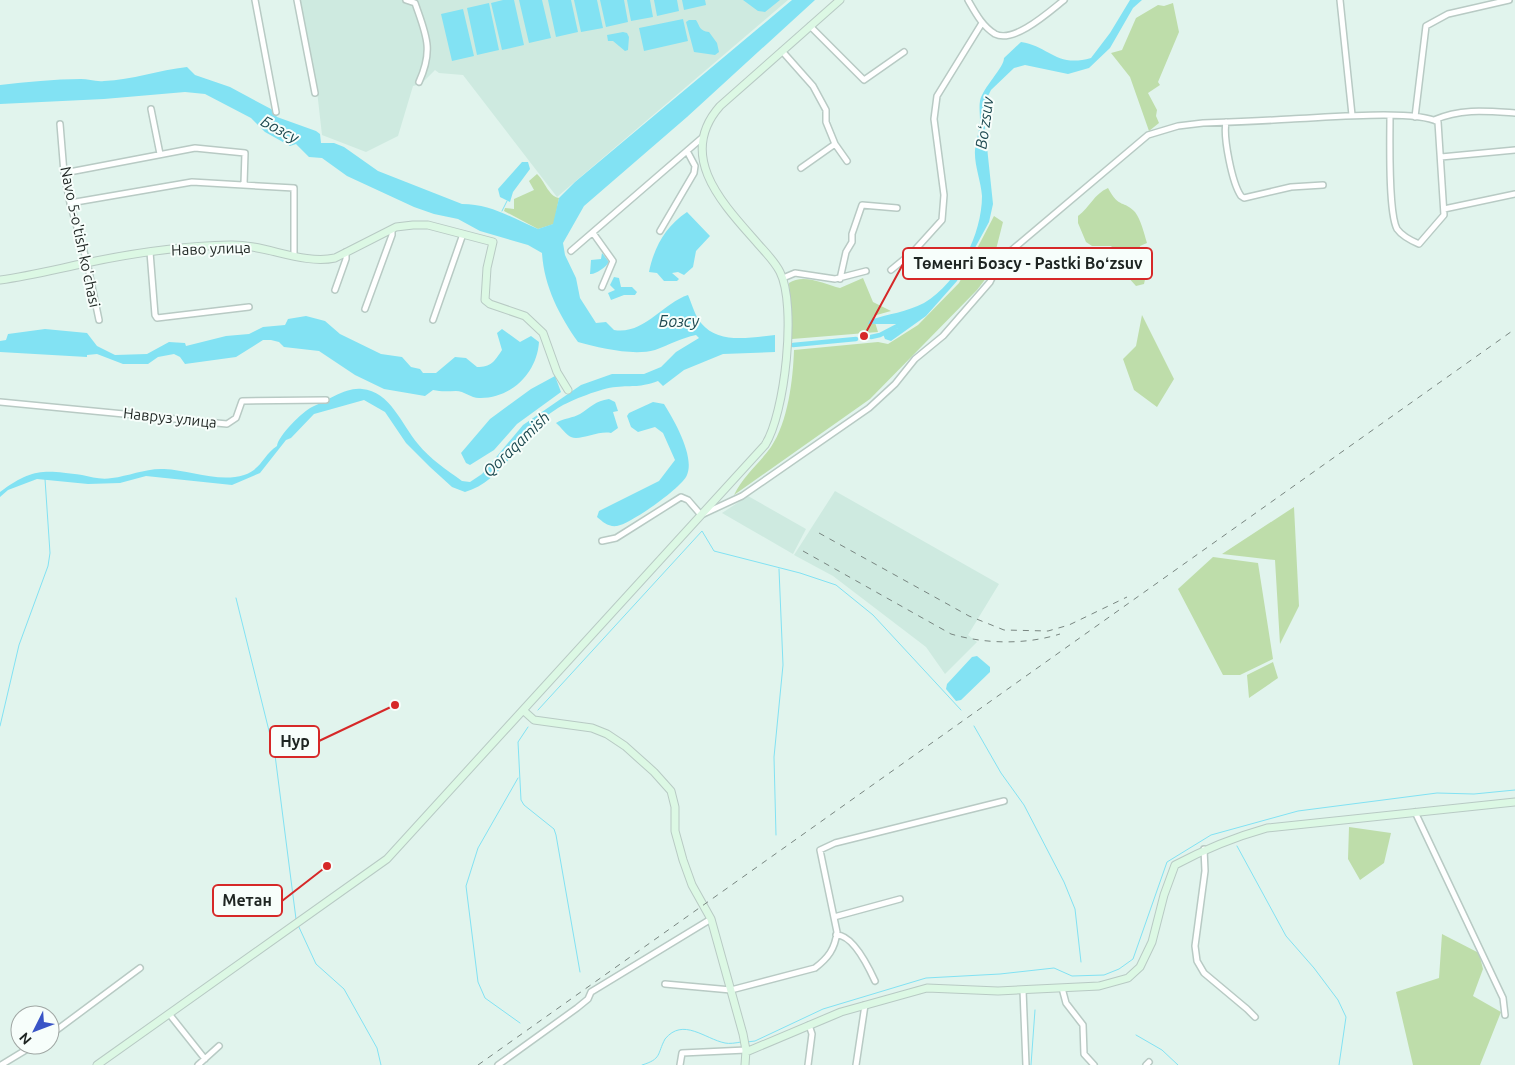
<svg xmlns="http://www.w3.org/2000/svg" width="1515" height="1065" viewBox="0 0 1515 1065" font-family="Ubuntu,sans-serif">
  <rect width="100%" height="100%" fill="#e1f4ed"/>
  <!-- built -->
  <path fill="#ceeae0" d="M299 0H788L557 197 463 75 439 73 435 70 421 84 413 86 398 136 366 152 322 135 316 82Z
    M835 491 999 584 968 635 977 642 945 674 926 647 833 576 794 555Z
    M748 496 806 529 793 554 722 513Z"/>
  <!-- green -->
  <path fill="#beddaa" d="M1173 3 1179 32 1158 82 1160 85 1148 93 1157 110 1156 116 1159 123 1149 131 1130 77 1111 53 1122 50 1136 18 1158 5 1164 6Z
    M537 174C545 181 548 196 559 198L554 224 538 229 504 211 505 208 514 209V199L534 190 529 181Z
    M1108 188C1119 209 1124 200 1135 212 1141 220 1144 233 1147 243L1140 246 1138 262 1145 263 1146 275 1144 284 1136 286 1127 276 1131 259C1125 252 1117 253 1111 246H1092L1086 242 1078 223V216C1090 207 1094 194 1108 188Z
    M994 216 1003 222 990 273 977 290 870 399 734 495C743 476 759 464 771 447 788 422 793 380 794 350L878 342 888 344 918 325 959 283Z
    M863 278 873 302 891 311 873 316 878 332 792 339 789 283C803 273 825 284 840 288Z
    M1142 315 1174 379 1157 407 1134 390 1123 359 1136 346Z
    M1294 507 1299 606 1280 644 1275 560 1222 554Z
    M1213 557 1258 563 1273 659 1240 675H1223L1178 589Z
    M1273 662 1278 678 1249 698 1247 675Z
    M1349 827 1391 833 1384 863 1360 880 1348 859Z
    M1442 934 1479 953 1483 969 1473 996 1501 1012 1480 1065H1413L1396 992 1439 978Z"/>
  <!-- water -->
  <path fill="#82e2f3" d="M503 0H514L524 45 502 50 491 3Z
    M519 0H542L551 38 529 43Z
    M548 0H571L578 32 556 37Z
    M574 0H597L603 28 581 32Z
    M600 0H624L628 22 606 27Z
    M627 0H650L653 17 631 21Z
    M654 0H677L679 11 657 16Z
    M682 0H705L706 5 684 10Z
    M743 0H780L765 12 758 11Z
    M792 0H815L687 117 584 206 563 243 565 255 576 278 580 298 596 323 606 322 614 330C644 335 663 303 688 295 692 304 695 316 701 323 719 345 751 337 775 335V352L723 354 684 370 663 386 658 381C639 388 634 385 616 387 602 388 571 400 558 408 522 429 507 480 465 492L452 487 430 467 406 443 385 412 364 400 314 414 291 438 286 440 260 473 232 485 146 476 120 483 88 484 37 479 8 490 0 497V492C33 468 43 470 82 475 92 477 101 480 112 478 129 476 146 468 164 469 189 470 219 483 244 475 262 469 263 455 277 446 278 436 303 411 312 407 327 401 346 387 362 389 390 391 402 425 418 444 430 459 447 470 462 481L470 482 482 474 523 425 581 385 612 374H644L661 367 676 352 699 338 696 335C681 338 669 345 655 350 633 356 600 348 578 342 559 315 544 286 542 253L528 245 480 231 458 219 434 214 414 207 347 176 322 158 309 157 296 144 290 146 265 132 251 118 205 94 185 92 104 99 0 104V85C27 82 54 79 81 79 88 79 96 82 104 81 132 80 159 70 187 67L195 75 230 87 271 109 277 117 316 131 320 134 321 143H334L344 147 378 171 462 204C491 204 512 218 538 229L553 224 559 198 575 182Z
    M1130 0H1142L1133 8 1110 48 1089 68 1068 74 1025 65 1014 68 991 90 987 98 985 128 993 204 989 222 957 281 926 316 891 341 885 339 883 334 898 328 897 324H868L870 320C888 314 907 312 924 303 958 283 982 234 982 196 981 181 974 165 975 150 976 140 980 130 980 120 980 114 979 107 980 101 983 87 1004 68 1004 58L1021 42C1049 46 1056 68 1091 58L1110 33Z
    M489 3 499 50 477 55 467 8Z
    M463 9 474 56 452 61 441 14Z
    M683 19 688 41 644 51 639 28Z
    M689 20H696C700 26 699 31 709 32L717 43 719 52 715 55 694 52 686 22Z
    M623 32 627 33 629 37 628 50 625 51 613 41H608L607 35Z
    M522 162H528L530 169 513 192 510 202 500 197 498 189Z
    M687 212 710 236 696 251 693 267 684 275 678 272 672 273 679 279 677 281H664L657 273 649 272C654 247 666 226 687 212Z
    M602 253 609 262C606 267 595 275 590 274L591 260 601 259Z
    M614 277 619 278 621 287H632L637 292 635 295H624L611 300 608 293 615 290 610 285Z
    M306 316 325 321 340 334 381 354 402 357 411 367 420 369 423 373H436L455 357 466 358 477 367C491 367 494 362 502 350L497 333 502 329 520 342 531 336 539 342C537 373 511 399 479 398 471 398 464 391 456 391 448 391 442 392 433 390L425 396 384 389 355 375 319 351 284 347 279 342 271 340H263L236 357 185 364 180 357 174 354 158 357 148 364H123L97 354 87 355V357L0 352V341L6 340 8 334 45 329 87 333 97 346 115 355 147 354 169 342 185 343 186 346 226 336 249 334 263 327 285 325 288 319Z
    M555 376 561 392 517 424 494 450 470 465 466 463 461 453 490 419 531 389Z
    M609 399 615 402 618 411 613 412 618 428 611 433C599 430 580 441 571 437 566 435 561 427 556 423 564 418 573 418 580 414 591 407 595 401 609 399Z
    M653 402 664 404C674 420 695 456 687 475 682 488 630 524 617 526 608 527 603 522 597 517L599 511 659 481 675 460 663 433 655 427 638 432 631 427 627 416 629 413Z
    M977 656 990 667V672L961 700 956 701 946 689 947 684 972 657Z"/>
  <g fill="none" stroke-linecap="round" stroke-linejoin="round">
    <!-- stream -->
    <path stroke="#82e2f3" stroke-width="1" d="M502 211 507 201
      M236 598 275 755 296 919
      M538 710 702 531 714 551 800 573 836 585 873 615 961 710
      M0 726 19 645 48 566 50 553 45 479
      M974 726 1001 773 1024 805 1064 882 1075 909 1081 962
      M528 727 518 742 521 800 524 805 554 829 556 835 580 972
      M518 778 478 848 466 886 478 982 485 998 520 1023
      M776 835 774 757 783 665 779 569
      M1237 846 1286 936 1314 968 1338 1000 1346 1017 1339 1065
      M298 925 316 964 344 989 377 1048 381 1065
      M1136 1035 1162 1050 1178 1065
      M747 1042 755 1041 823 1009 926 978 1000 974 1054 968 1072 976 1104 975 1119 969 1133 959 1167 862 1211 835 1298 811 1437 793 1474 794 1515 790
      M642 1065C662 1059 657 1054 665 1039 683 1017 705 1039 725 1043 729 1044 736 1043 741 1042
      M1031 1065 1035 1010"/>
    <!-- canal -->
    <path stroke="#82e2f3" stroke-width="4.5" d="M871 337 880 335 903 323
      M793 345 856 339"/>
    <!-- street casing -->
    <g stroke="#b8cac4" stroke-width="8">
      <path id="street" d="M255 0 276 112
        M297 0 315 93
        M406 0 415 3C426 35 434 49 419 82
        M968 0C975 12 982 26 995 34 1014 44 1050 11 1064 0
        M1340 0 1352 115
        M810 26 864 80 904 52
        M782 51 813 86 826 110V122L835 144 847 161
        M151 109 160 154
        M1415 117 1426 26 1448 14 1509 0
        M1434 120C1461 108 1487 111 1515 113
        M1226 122C1223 137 1232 183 1241 196L1244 198 1291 187 1323 185
        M60 124 64 173 70 203 87 262 99 320
        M1441 157 1515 150
        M801 168 835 144
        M64 173 195 148 245 153 244 184
        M70 203 192 182 294 188V255
        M1444 209 1515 194
        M660 231 694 173 695 166 687 151
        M593 233 613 261 602 287
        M571 251 703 137
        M150 252 155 315 157 318 249 307
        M891 270 914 251 942 220 944 195 934 119 937 96 982 23
        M783 278 795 273 835 279 866 271
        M840 279 846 252 852 242V234L862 205 897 208
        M335 290 346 259V252
        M365 309 392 235V230
        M433 320 463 234
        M0 402 227 424 236 418 242 401 326 400
        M602 541 616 538 681 497 688 500 701 515 742 496 869 408 895 384 915 359 943 336 990 282 998 265 1007 254 1148 135 1178 126 1203 123C1232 122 1261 121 1291 119 1321 118 1415 109 1438 122L1444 215 1419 244C1412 241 1402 236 1397 229 1388 212 1390 138 1390 116
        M1415 812 1503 998 1505 1015
        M1204 849 1205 871 1195 946 1197 961 1204 973 1247 1009 1255 1017
        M834 917 900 899
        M836 935C853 934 869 968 875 981
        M665 984 731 990 815 968C828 958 835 949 837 932L820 850 835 843 1004 801
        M1062 988 1066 1003 1083 1025 1084 1054 1094 1065
        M1023 990 1026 1065
        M170 1015 205 1059
        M50 1035 140 968
        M1 1065 34 1045
        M198 1065 219 1046
        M498 1065 577 1008 588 999 591 992 711 919
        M680 1065 682 1053 746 1050
        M808 1065 812 1034 809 1025
        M856 1065 865 1005
        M1146 1065 1149 1062"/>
    </g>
    <!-- secondary casing -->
    <g stroke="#b8cac4" stroke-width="9">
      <path id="secondary" d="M0 280C29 276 57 269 86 263 133 253 182 246 230 245 265 244 302 265 335 258L396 227 413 225H428L493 242 487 268 485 300 490 304 525 316 543 333 557 372 568 390
        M524 711 534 720 592 728 607 734 625 746 654 772 671 791 675 807V831L683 860 692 885 711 919 743 1034 746 1050 745 1065
        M746 1052 841 1012 927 988 998 991 1099 986 1128 978 1140 967 1152 942 1164 895 1175 865C1205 849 1235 837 1267 828L1515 802
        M97 1065 387 859 765 445C785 414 797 305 780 272 775 262 767 254 759 245 725 206 675 157 720 106L840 0"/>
    </g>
    <!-- street -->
    <use href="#street" stroke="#fff" stroke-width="5"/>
    <!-- secondary -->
    <use href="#secondary" stroke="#dcf8e4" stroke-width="7"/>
    <!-- rail -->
    <path stroke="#798681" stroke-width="1" stroke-dasharray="6 6" stroke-linecap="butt" d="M819 533 969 616 1004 630 1048 631 1069 625 1127 597
      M803 551 951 634C985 644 1025 645 1060 634
      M478 1065 1515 329"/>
  </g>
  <g text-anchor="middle" stroke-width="4" stroke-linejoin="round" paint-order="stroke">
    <!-- street labels -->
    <g font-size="15" fill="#1e2522" stroke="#f7fefb">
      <text transform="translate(80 237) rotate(78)" y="5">Navo 5-o'tish ko'chasi</text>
      <text transform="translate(211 249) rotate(-2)" y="5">Наво улица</text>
      <text transform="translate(170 418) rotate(6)" y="5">Навруз улица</text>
    </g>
    <!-- water labels -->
    <g font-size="16" font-style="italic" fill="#1e4a51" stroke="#f7fefb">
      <text transform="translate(984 123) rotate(-82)" y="6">Boʻzsuv</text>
      <text transform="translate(280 129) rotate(28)" y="6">Бозсу</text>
      <text x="679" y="327">Бозсу</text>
      <text transform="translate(516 444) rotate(-44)" y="6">Qoraqamish</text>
    </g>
  </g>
  <!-- callouts -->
  <path fill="none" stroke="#d62828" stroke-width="2" d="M864 336L903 264M395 705L319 741M327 866L282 901"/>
  <g fill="#d62828" stroke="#f7fefb" stroke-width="2">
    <circle cx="864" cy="336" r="5"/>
    <circle cx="395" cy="705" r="5"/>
    <circle cx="327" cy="866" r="5"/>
  </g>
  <g fill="#f7fefb" stroke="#d62828" stroke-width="2">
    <rect x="903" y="248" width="249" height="31" rx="5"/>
    <rect x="270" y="726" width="49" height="31" rx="5"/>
    <rect x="213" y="885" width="69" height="31" rx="5"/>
  </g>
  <g font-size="16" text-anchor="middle" font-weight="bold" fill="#1e2522">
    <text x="1028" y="269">Төменгі Бозсу - Pastki Boʻzsuv</text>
    <text x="295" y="747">Нур</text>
    <text x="247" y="906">Метан</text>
  </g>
  <!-- north arrow -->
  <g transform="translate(35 1030) rotate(228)"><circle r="24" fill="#f7fefb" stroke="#a0a7a4"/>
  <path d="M0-4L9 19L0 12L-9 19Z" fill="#3954c6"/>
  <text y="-8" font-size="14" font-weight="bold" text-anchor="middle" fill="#1e2522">N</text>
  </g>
</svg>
